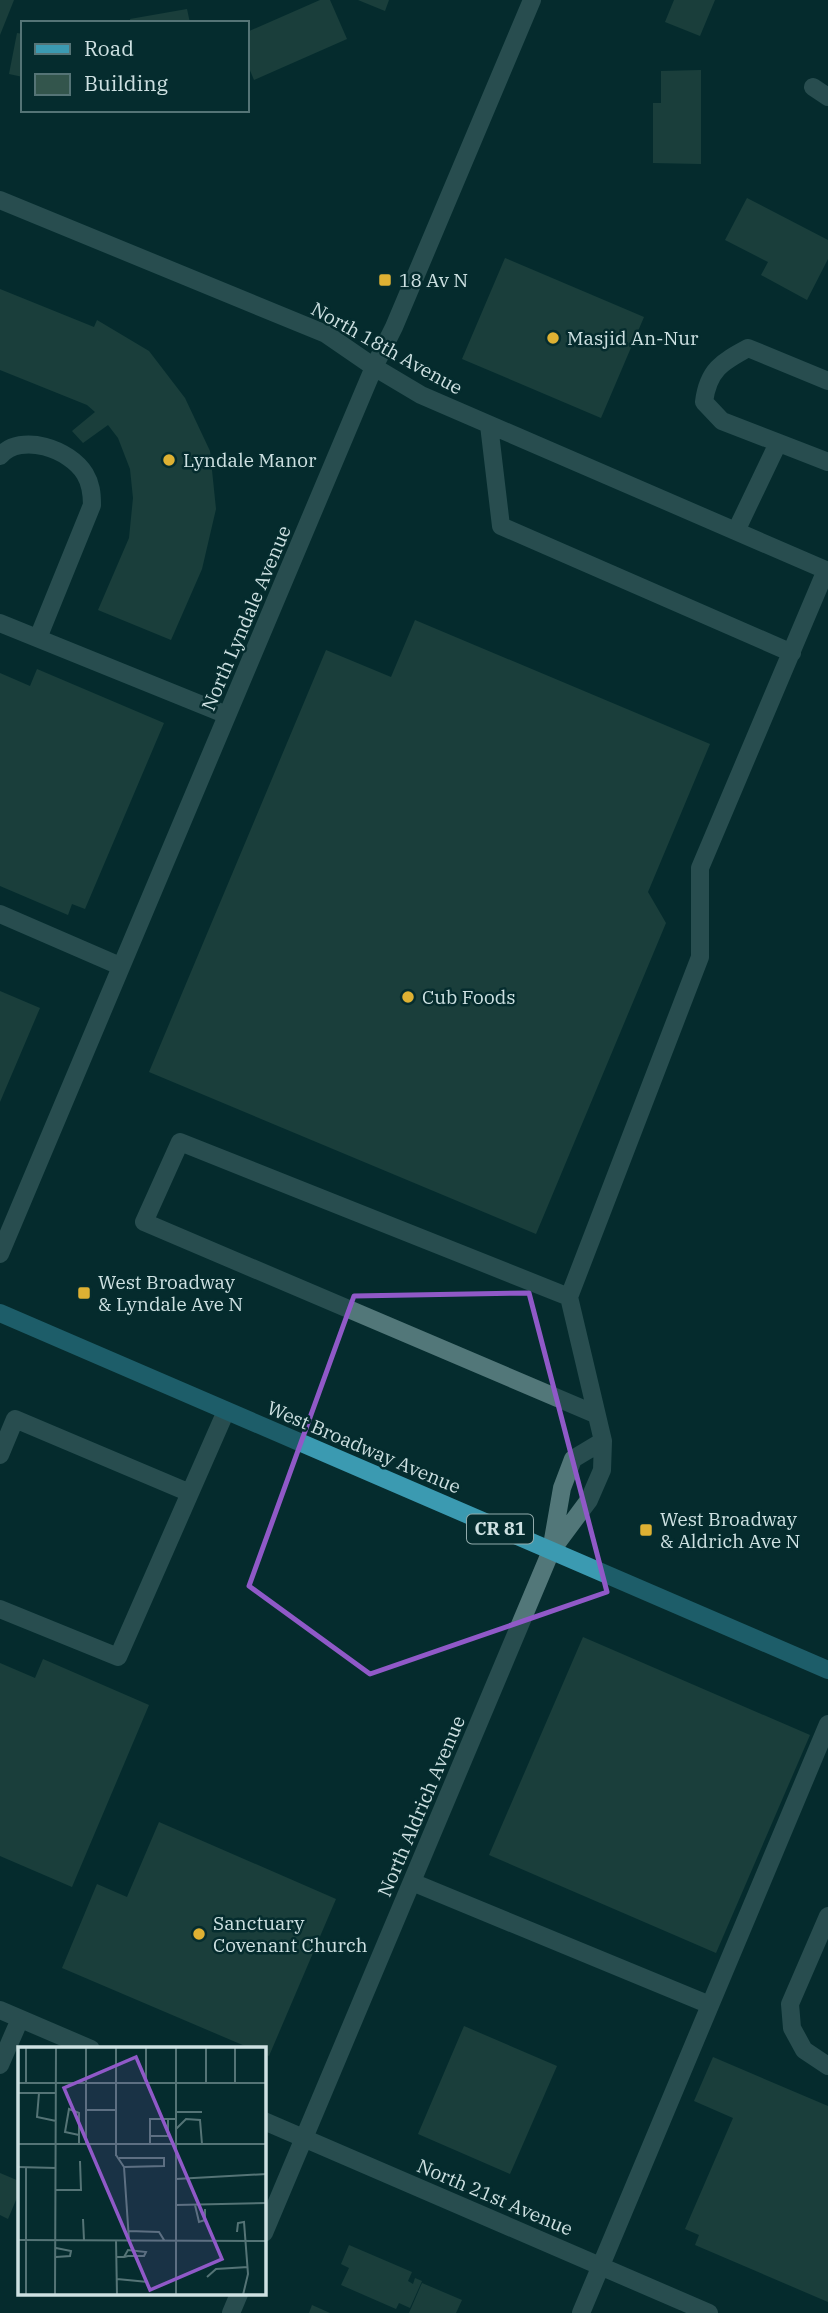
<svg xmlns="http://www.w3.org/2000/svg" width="828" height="2313" viewBox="0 0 828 2313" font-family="'IBM Plex Serif',serif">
  <rect width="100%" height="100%" fill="#052c2e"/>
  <!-- building -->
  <path fill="#33554c" d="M0 0H14L0 35Z
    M320 0H330L347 39 254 80 247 63V32Z
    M358 0H389L385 11Z
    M674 0H715L700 36 665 22Z
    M187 9 190 23H131L130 19Z
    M17 33 23 34V77L9 74Z
    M701 70V164L653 163V103H661V71Z
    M747 198 828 240V259L807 300 761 275 768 262 725 240Z
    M505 258 644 317 601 418 462 359Z
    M0 289 94 327 97 320 149 351 185 398 210 451 216 509 202 569 171 640 98 610 129 538 133 498 130 469 118 438 108 425 83 443 72 431 95 412 87 405 0 370Z
    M415 620 710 744 648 892 666 923 536 1234 149 1072 326 650 391 677Z
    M37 669 164 723 85 909 72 904 68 915 0 886V673L30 686Z
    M0 991 40 1008 0 1102Z
    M583 1637 810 1735 716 1953 489 1855Z
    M43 1659 149 1705 72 1887 0 1856V1663L35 1678Z
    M159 1822 336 1899 269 2056 264 2054V2049H252L62 1968 97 1884 127 1897Z
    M464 2026 557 2066 510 2174 418 2134Z
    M713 2057 828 2106V2302L695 2245 699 2235 685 2229 733 2118 694 2101Z
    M0 2173 19 2181V2193L8 2219 0 2215Z
    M349 2245 412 2272 408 2281 413 2284 415 2278 422 2281 410 2308 399 2303 396 2309 341 2285 349 2268 341 2264Z
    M422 2283 462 2300 456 2313H409Z
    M312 2305 330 2313H309Z"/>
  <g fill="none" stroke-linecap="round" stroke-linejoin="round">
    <!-- minor -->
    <path stroke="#527779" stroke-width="18" d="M813 87 828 97
      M0 200 326 334 374 367 421 395 828 571
      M828 381 748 348C722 362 708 370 704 402L722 421 828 462
      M489 425 501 526 792 653
      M0 456C21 432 70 449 85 474 91 484 92 493 92 505L38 638
      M736 531 778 443
      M0 623 227 715
      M0 914 120 966
      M0 1254 374 367 394 327 532 0
      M569 1297 180 1142 144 1222 595 1414
      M0 1455 15 1419 190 1493
      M551 1551 589 1500 602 1470 603 1441 569 1297 700 957V868L826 570
      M0 1609 118 1657 226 1411
      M412 1882 710 2005
      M828 1916 790 2004 792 2028 804 2050 828 2066
      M0 2010 91 2049
      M0 2065 20 2019
      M264 2121 709 2313
      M264 2233 551 1551 562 1488 573 1459 603 1441
      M231 2313 239 2294
      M581 2313 828 1724"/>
    <!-- major -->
    <path stroke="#3b9ab1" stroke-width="18" d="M0 1313 828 1670"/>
  </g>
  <!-- marked area -->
  <path d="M0 0H828V2313H0ZM529 1293 607 1592 370 1674 249 1586 354 1296Z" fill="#052c2e" fill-opacity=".55" fill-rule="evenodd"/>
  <path fill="none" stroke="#9059c8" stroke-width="5" stroke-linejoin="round" d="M529 1293 607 1592 370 1674 249 1586 354 1296Z"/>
  <!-- markers -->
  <g fill="#deb133" stroke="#052c2e" stroke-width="2.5">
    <rect x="378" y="273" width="14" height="14" rx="3.5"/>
    <circle cx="553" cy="338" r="7"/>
    <circle cx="169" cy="460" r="7"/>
    <circle cx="408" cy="997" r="7"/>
    <rect x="77" y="1286" width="14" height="14" rx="3.5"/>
    <rect x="639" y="1523" width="14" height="14" rx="3.5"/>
    <circle cx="199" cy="1934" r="7"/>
  </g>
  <g text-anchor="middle" stroke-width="5" stroke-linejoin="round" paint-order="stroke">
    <!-- shield labels -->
    <rect fill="#052c2e" stroke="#92abac" stroke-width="2" x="467" y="1514.5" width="66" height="29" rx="5"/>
    <g font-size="18" font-weight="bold" fill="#cee1e2">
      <text x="500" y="1535">CR 81</text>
    </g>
    <!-- poi labels -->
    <g font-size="19" fill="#cee1e2" stroke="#052c2e" text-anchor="start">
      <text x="399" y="287">18 Av N</text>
      <text x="567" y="345">Masjid An-Nur</text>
      <text x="183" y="467">Lyndale Manor</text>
      <text x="422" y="1004">Cub Foods</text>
      <text x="98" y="1289">West Broadway<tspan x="98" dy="22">&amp; Lyndale Ave N</tspan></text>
      <text x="660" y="1526">West Broadway<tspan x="660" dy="22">&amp; Aldrich Ave N</tspan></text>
      <text x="213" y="1930">Sanctuary<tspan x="213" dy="22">Covenant Church</tspan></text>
    </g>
    <!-- street labels -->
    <g font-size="19" fill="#cee1e2" stroke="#052c2e">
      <text transform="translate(387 348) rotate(29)" y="7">North 18th Avenue</text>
      <text transform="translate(246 618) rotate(-67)" y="7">North Lyndale Avenue</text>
      <text transform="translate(364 1447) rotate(23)" y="7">West Broadway Avenue</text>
      <text transform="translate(421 1806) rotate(-67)" y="7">North Aldrich Avenue</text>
      <text transform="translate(495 2197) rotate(23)" y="7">North 21st Avenue</text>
    </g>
  </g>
  <!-- overview -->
  <g transform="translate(18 2047)">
    <rect width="248" height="248" fill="#052c2e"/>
    <path fill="none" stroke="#557476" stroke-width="2" d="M8 0V36M68 0V97M98 0V109M188 0V36M248 0V36M0 36H249M217 36V0M128 37V0M0 46H38M21 46 19 70 38 74M68 63H98M158 65H184M158 82 168 72 182 73 184 97M132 89H150V72M0 97H249M61 97V66L51 62 47 85 61 88M132 97V72H158M98 108 106 120 111 193M101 111H146V119L106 120M0 120 38 121M8 120V248M158 132 249 127M38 143H63L62 114M158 158 249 156M177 158 181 175 187 173V162M65 172 66 193M111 184 141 185 146 193M219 185 220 176 226 175 230 227 225 248M0 193 249 194M98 193 99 248M38 210 52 209 53 204 38 201M98 210H106L110 209H126L128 205 110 203 106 210M189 230 198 222 230 220M99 232 130 235M37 248 38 0M158 248V0"/>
    <path fill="#9059c8" fill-opacity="0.15" stroke="#9059c8" stroke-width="3.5" d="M118 10 204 212 132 243 46 41Z"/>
    <rect width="248" height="248" fill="none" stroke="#cee1e2" stroke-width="3.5"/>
  </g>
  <!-- legend -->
  <rect x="21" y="21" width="228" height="91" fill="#052c2e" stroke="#557476" stroke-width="2"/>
  <rect x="35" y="44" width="35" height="10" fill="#3b9ab1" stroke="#557476" stroke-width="2"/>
  <text x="84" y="56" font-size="21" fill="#cee1e2">Road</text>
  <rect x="35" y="74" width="35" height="21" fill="#33554c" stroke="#557476" stroke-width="2"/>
  <text x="84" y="91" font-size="21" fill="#cee1e2">Building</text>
</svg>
